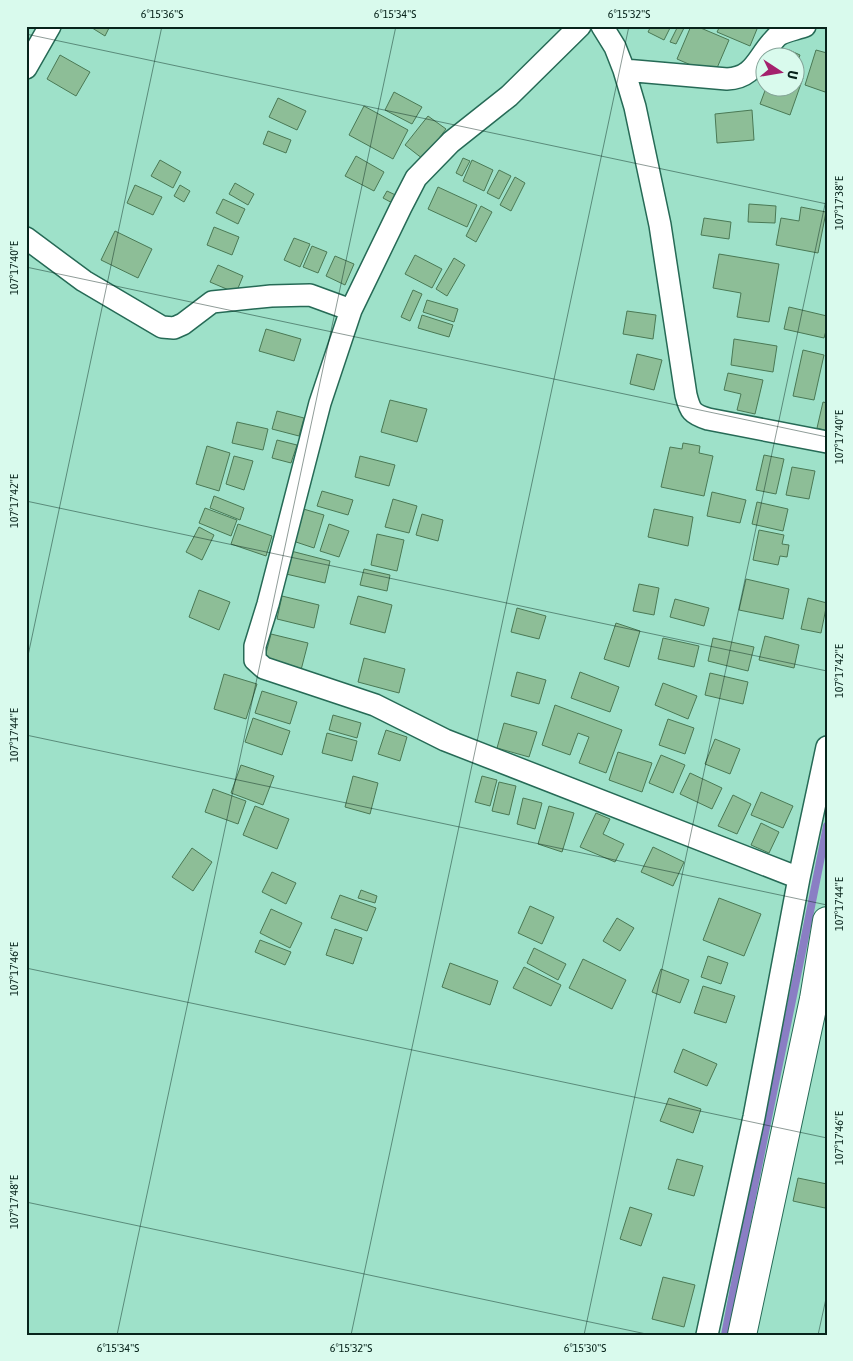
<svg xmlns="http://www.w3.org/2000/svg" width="853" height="1361" viewBox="0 0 853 1361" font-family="'Asap Condensed',sans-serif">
  <rect width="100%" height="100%" fill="#9ee1c9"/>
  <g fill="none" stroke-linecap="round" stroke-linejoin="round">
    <!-- stream -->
    <path stroke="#8a7ec4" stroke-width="8" d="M725 1335C757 1165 794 996 827 826"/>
  </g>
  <!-- building -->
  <path fill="#8dbe97" stroke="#4a7955" d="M89 26H110L105 36Z
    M651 26H671L664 40 648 32Z
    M678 26H685L676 44 670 42Z
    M691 26H696L729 40 714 75 677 59Z
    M720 26H751L757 29 750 46 717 32Z
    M789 50 800 55 796 67V58H786Z
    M816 50 827 53V87L825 92 805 85Z
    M60 55 90 72 76 96 47 79Z
    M796 76 803 78 790 115 760 104 766 88H796Z
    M394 92 422 107 412 124 385 110Z
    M278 98 306 111 297 130 269 117Z
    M364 106 408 130 393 159 349 135Z
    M752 110 754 140 717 143 715 114Z
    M428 116 446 129 423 159 405 145Z
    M268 131 291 140 286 153 263 144Z
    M356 156 384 172 374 191 345 176Z
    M463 158 470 161 462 176 456 173Z
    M160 160 181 172 173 188 151 176Z
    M472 160 493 170 484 191 463 181Z
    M499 170 511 176 499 199 487 193Z
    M515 177 525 183 511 211 500 205Z
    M235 183 254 194 248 205 229 194Z
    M135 185 162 197 153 215 127 203Z
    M180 185 190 191 184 202 174 196Z
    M438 187 477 205 467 227 428 209Z
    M387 191 402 198 398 206 383 198Z
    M223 199 245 209 238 224 216 213Z
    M749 204 776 206 775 223 748 222Z
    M481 206 492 212 476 242 466 236Z
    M801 207 826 212 818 253 776 245 781 218 799 221Z
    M704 218 731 222 729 239 701 235Z
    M214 227 239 237 232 255 207 245Z
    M115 231 152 249 138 278 101 260Z
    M294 238 310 244 300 267 284 260Z
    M312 246 327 252 318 273 303 267Z
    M719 254 779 264 769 322 737 317 741 293 713 288Z
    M415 255 442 269 432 288 405 274Z
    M335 256 354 264 345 285 326 276Z
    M454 258 465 265 447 296 436 289Z
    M218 265 243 276 236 293 210 282Z
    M413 290 422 294 410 321 401 317Z
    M427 300 458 309 454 322 423 312Z
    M789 307 827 316V327L824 338 784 329Z
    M627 311 656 315 653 339 623 334Z
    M422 315 453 325 449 337 418 328Z
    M266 329 301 339 294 361 259 351Z
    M734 339 777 346 773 372 731 365Z
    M803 350 824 355 814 400 793 396Z
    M637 354 662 360 654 390 630 384Z
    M728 373 763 380 755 414 737 410 741 394 724 390Z
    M390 400 427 409 417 442 381 432Z
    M823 402 827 403V431L817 428Z
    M277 411 304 418 299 436 272 429Z
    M237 422 268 429 263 450 232 443Z
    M277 440 297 445 291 463 272 458Z
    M683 443 700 446 699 453 713 456 704 496 661 487 670 447 682 449Z
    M207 446 230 453 219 491 196 484Z
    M764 455 784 459 776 494 756 490Z
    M234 456 253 461 244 490 226 484Z
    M360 456 395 465 389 486 355 477Z
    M792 467 815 471 809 499 786 495Z
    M322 491 353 500 348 515 317 506Z
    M712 492 746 500 740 523 707 516Z
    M214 496 244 508 240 520 210 508Z
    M393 499 417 506 409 533 385 527Z
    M757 502 788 509 783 531 752 524Z
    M205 508 237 520 231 536 199 523Z
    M300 508 324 515 314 548 290 540Z
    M654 509 693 517 688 546 648 537Z
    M422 514 443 520 438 541 416 535Z
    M238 524 272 536 266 556 231 544Z
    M329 524 349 531 339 557 320 551Z
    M199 527 214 535 202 560 186 552Z
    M759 530 784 535 782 544 789 545 787 557 780 556 778 565 753 560Z
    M377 534 404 540 397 571 371 565Z
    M291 551 330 561 325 583 286 574Z
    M364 569 390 575 387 591 360 585Z
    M746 579 789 589 783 619 739 610Z
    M639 584 659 588 654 615 633 611Z
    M199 590 230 602 219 630 189 617Z
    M282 596 319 605 314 628 277 619Z
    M358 596 392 605 385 633 350 624Z
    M808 598 827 603 821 633 801 629Z
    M675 599 709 608 704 626 670 617Z
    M517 608 546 616 539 639 511 632Z
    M616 623 640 631 629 667 604 659Z
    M271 634 308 643 301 670 264 661Z
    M765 636 799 645 794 668 759 660Z
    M663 638 699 646 694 667 658 659Z
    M713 638 754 647 748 671 708 661Z
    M364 658 405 669 399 693 358 682Z
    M517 672 546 680 539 704 511 696Z
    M580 672 619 687 610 712 571 698Z
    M710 673 748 682 743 704 705 695Z
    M224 674 257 684 246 719 214 709Z
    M663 683 697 696 688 719 655 705Z
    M262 691 297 702 290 724 255 713Z
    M555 705 622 730 606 773 579 763 589 737 578 733 570 755 542 745Z
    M333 715 361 723 357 738 329 730Z
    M253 718 290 731 282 755 245 742Z
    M668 719 694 728 685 754 659 745Z
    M504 723 537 732 529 757 497 748Z
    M386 730 407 737 400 761 378 754Z
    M327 733 357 741 352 761 322 753Z
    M715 739 740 749 730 774 705 764Z
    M618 752 652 763 642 792 609 780Z
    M661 755 685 765 673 793 649 783Z
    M241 765 274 776 263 805 231 793Z
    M690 773 722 788 712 809 680 794Z
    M353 776 378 783 370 814 345 807Z
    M482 776 497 780 490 806 475 802Z
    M499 782 516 786 509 815 492 811Z
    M213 789 246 801 238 824 205 812Z
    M761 792 793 806 783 828 751 815Z
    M733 795 751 804 737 834 718 826Z
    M523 798 542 803 535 829 517 824Z
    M255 806 289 819 277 849 243 835Z
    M549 806 574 813 562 852 538 844Z
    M596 813 610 819 603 834 624 844 615 862 580 847Z
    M761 823 779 832 769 853 751 845Z
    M653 847 684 862 673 886 641 872Z
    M192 848 212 862 193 891 172 877Z
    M272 872 296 883 286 904 262 892Z
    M361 890 377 896 375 903 358 898Z
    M340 895 376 908 367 931 331 918Z
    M719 898 761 914 744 956 703 940Z
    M530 906 554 917 542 944 518 933Z
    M271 909 302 923 290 948 260 933Z
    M617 918 634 928 620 951 603 941Z
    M335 929 362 938 353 964 326 955Z
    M260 940 291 952 285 965 255 952Z
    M534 948 566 964 558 980 527 963Z
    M708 956 728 963 721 984 701 977Z
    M583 959 626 980 612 1009 569 988Z
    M450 963 498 981 490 1005 442 987Z
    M524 967 561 985 551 1006 513 988Z
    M661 969 689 980 680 1003 652 992Z
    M703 986 735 996 726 1023 694 1013Z
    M683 1049 717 1064 707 1086 674 1072Z
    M669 1098 701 1109 693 1133 660 1121Z
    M677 1159 703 1166 694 1196 668 1189Z
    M798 1178 827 1184V1202L825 1208 793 1201Z
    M630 1207 652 1214 641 1246 620 1239Z
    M663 1277 695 1285 684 1327 652 1319Z"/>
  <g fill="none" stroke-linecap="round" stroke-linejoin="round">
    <!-- street casing -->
    <g stroke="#266a56" stroke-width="24">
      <path id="street" d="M580 26 509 96 451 142 416 178 401 207 351 310 320 403 268 604 255 646V660L264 668 375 705 445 740 799 878
        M602 26 615 47 624 70 635 107 660 225 686 395C690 411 692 414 708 419L827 442
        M26 68 50 26
        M624 70 727 79C754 78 757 58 773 41 775 39 776 37 779 35 785 31 797 29 805 26
        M26 238 84 281 162 327 174 328 183 324 212 302 271 296 310 295 351 310
        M707 1335 754 1117 799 878 827 747"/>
    </g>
    <!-- secondary casing -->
    <g stroke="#266a56" stroke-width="30">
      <path id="secondary" d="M742 1335 814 999 827 921"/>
    </g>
    <!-- street -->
    <use href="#street" stroke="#fff" stroke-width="21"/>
    <!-- secondary -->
    <use href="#secondary" stroke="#fff" stroke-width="28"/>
  </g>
  <!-- ticks -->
  <path fill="none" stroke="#07231b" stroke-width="1" stroke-opacity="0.45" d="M26 34 827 204M26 267 827 437M26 501 827 671M26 665 162 26M26 735 827 905M26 968 827 1138M26 1202 651 1335M117 1335 396 26M351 1335 629 26M584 1335 827 195M818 1335 827 1294"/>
  <!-- border -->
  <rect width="853" height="1361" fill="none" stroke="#d9faed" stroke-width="55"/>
  <!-- north arrow -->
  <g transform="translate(780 72) rotate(102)"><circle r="24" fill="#d9faed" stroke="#85a499"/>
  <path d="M0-4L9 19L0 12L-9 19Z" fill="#a4206d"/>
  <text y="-8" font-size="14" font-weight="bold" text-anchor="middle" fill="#07231b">U</text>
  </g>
  <rect x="28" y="28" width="798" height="1306" fill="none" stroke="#07231b" stroke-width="2"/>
  <g font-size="12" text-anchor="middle" fill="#07231b">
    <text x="162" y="18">6°15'36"S</text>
    <text x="395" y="18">6°15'34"S</text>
    <text x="629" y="18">6°15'32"S</text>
    <text transform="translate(839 203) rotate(-90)" y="4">107°17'38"E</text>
    <text transform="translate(14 268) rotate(-90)" y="4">107°17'40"E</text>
    <text transform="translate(839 437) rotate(-90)" y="4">107°17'40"E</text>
    <text transform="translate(14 501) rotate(-90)" y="4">107°17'42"E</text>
    <text transform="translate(839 671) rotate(-90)" y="4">107°17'42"E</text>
    <text transform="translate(14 735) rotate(-90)" y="4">107°17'44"E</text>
    <text transform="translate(839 904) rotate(-90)" y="4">107°17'44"E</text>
    <text transform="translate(14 969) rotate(-90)" y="4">107°17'46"E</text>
    <text transform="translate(839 1138) rotate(-90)" y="4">107°17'46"E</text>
    <text transform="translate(14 1202) rotate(-90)" y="4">107°17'48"E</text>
    <text x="118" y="1352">6°15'34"S</text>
    <text x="351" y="1352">6°15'32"S</text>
    <text x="585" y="1352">6°15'30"S</text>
  </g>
</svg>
